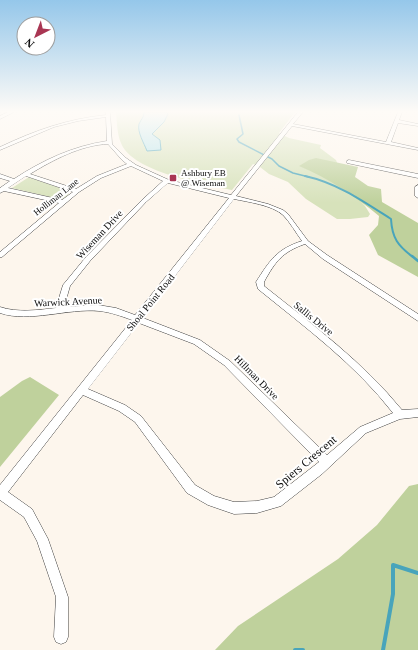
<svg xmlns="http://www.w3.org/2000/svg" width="418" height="650" viewBox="0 0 418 650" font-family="Georgia,serif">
  <rect width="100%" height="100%" fill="#fdf6ed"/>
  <!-- green -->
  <path fill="#d7e2bb" d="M116 112H295L279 133 289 138 321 145 320 148 336 160 346 186 365 206 370 214 368 217 350 219H337L306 199 288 182 269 174 260 167 253 164 232 190C204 184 132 172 121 143 117 134 117 122 116 112Z
    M29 177 68 191 69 194 63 199H59L12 188Z"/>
  <!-- forest -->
  <path fill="#bfd19c" d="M316 158 358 167 355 177 368 186 381 189 382 202 418 223V277L378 255 369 235 378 225 379 216C355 196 328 178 299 166L309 160Z
    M30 377 59 395 0 467V397L22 381Z
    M418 484V650H215L238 626 338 559 377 525 409 486Z"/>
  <!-- water -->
  <path fill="#b8e4ed" stroke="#48a4bb" d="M144 112H166L168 114 164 122 152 134 160 140 161 150 147 151C144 143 137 132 139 124 141 119 144 118 144 112Z"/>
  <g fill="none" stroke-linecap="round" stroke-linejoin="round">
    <!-- stream-far3 -->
    <path stroke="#48a4bb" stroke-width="1.5" d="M239 115 243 134 237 139 239 142 272 159 279 166 293 173 309 177"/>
    <!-- stream-far2 -->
    <path stroke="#48a4bb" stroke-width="2" d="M305 176C337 183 363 201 391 219 392 238 398 246 413 257"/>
    <!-- stream-far1 -->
    <path stroke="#48a4bb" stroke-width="2.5" d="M412 256 418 261"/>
    <!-- stream -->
    <path stroke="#48a4bb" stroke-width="4" d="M295 650H303
      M383 650 393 594V565L418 573"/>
    <!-- minor casing -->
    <g stroke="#3f3f3f" stroke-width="1">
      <path id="minor" d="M8 112H14L0 119V116Z
        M106 112H110L112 144 126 158 136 165 169 180 231 195 298 112H303L293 124 386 142 398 112H402L399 120 418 124V126L398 123 391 142 418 148V150L292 126 236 196 268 204 283 210 288 214 308 241 327 255 418 314V321L323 259 305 244C282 252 275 262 264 282V286C313 325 363 362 402 410L418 409V417L400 419 366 433 322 474 281 506 257 513 234 514 208 505 187 493 135 422 119 411 83 395 8 492 32 509 48 539 68 597V637L66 642 61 644 56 642 54 637 56 597 37 541 24 517 0 500V485L132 320C121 316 110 312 99 311 68 308 29 323 0 313V307C18 313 38 310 56 308L63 285 86 257 142 200 163 181 131 166 101 178 79 192 2 257H0V252L59 203 4 191 0 193V188L10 181 0 178V174L14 179C43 160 73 146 107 141L106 117 78 121 54 127 0 150V147C36 130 67 119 106 115ZM108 144 122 160 127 164 97 176 76 189 30 174C53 160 81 145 108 144ZM26 176 73 192 62 200 8 188ZM168 183 229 198 135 315 116 308 98 305 64 307 70 286 90 261 146 202ZM234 199C248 202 272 205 283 215 290 222 296 233 302 241 277 249 270 260 256 282L258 289C306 328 355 364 393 413L360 427 327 455 230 361 200 340 143 318ZM139 323 194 344 224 365 319 462 274 497 257 501 234 502 214 496 195 485 141 416 125 405 88 389Z
        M349 160 418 174V178L347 163V161Z
        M418 185V198L415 196V187Z"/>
    </g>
    <!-- minor -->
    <use href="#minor" fill="#fff" fill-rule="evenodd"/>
  </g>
  <!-- sky -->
  <linearGradient id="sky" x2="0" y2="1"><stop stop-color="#95c7ea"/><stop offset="0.55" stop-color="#fefbf7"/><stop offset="1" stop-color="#fefbf7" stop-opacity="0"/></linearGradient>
  <rect width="418" height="203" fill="url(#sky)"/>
  <!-- markers -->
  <rect fill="#a93653" stroke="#fff" stroke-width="1.5" x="169" y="174" width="8" height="8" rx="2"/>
  <g text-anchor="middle" stroke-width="4" stroke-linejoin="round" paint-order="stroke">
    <!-- far-poi labels -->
    <g font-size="9" fill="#0c0c0c" stroke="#fff" text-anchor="start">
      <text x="181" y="176">Ashbury EB<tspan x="181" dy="10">@ Wiseman</tspan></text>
    </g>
    <!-- far-street labels -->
    <g font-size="9" fill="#0c0c0c" stroke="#fff">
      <text transform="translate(56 197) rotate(-38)" y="3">Holliman Lane</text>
    </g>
    <!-- street labels -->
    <g font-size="10" fill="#0c0c0c" stroke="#fff">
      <text transform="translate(99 234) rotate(-47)" y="4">Wiseman Drive</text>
      <text transform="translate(68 301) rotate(-3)" y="4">Warwick Avenue</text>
      <text transform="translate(150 302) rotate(-51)" y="4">Shoal Point Road</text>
      <text transform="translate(314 318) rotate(39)" y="4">Sallis Drive</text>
      <text transform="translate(257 377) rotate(45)" y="4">Hillman Drive</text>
    </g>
    <!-- near-street labels -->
    <g font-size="12" fill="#0c0c0c" stroke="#fff">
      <text transform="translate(306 462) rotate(-40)" y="4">Spiers Crescent</text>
    </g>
  </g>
  <!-- north arrow -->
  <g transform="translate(36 36) rotate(222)"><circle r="19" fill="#ffffff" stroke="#9e9e9e"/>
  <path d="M0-3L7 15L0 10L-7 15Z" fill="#a93653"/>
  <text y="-6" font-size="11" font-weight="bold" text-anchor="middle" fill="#0c0c0c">N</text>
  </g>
</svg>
